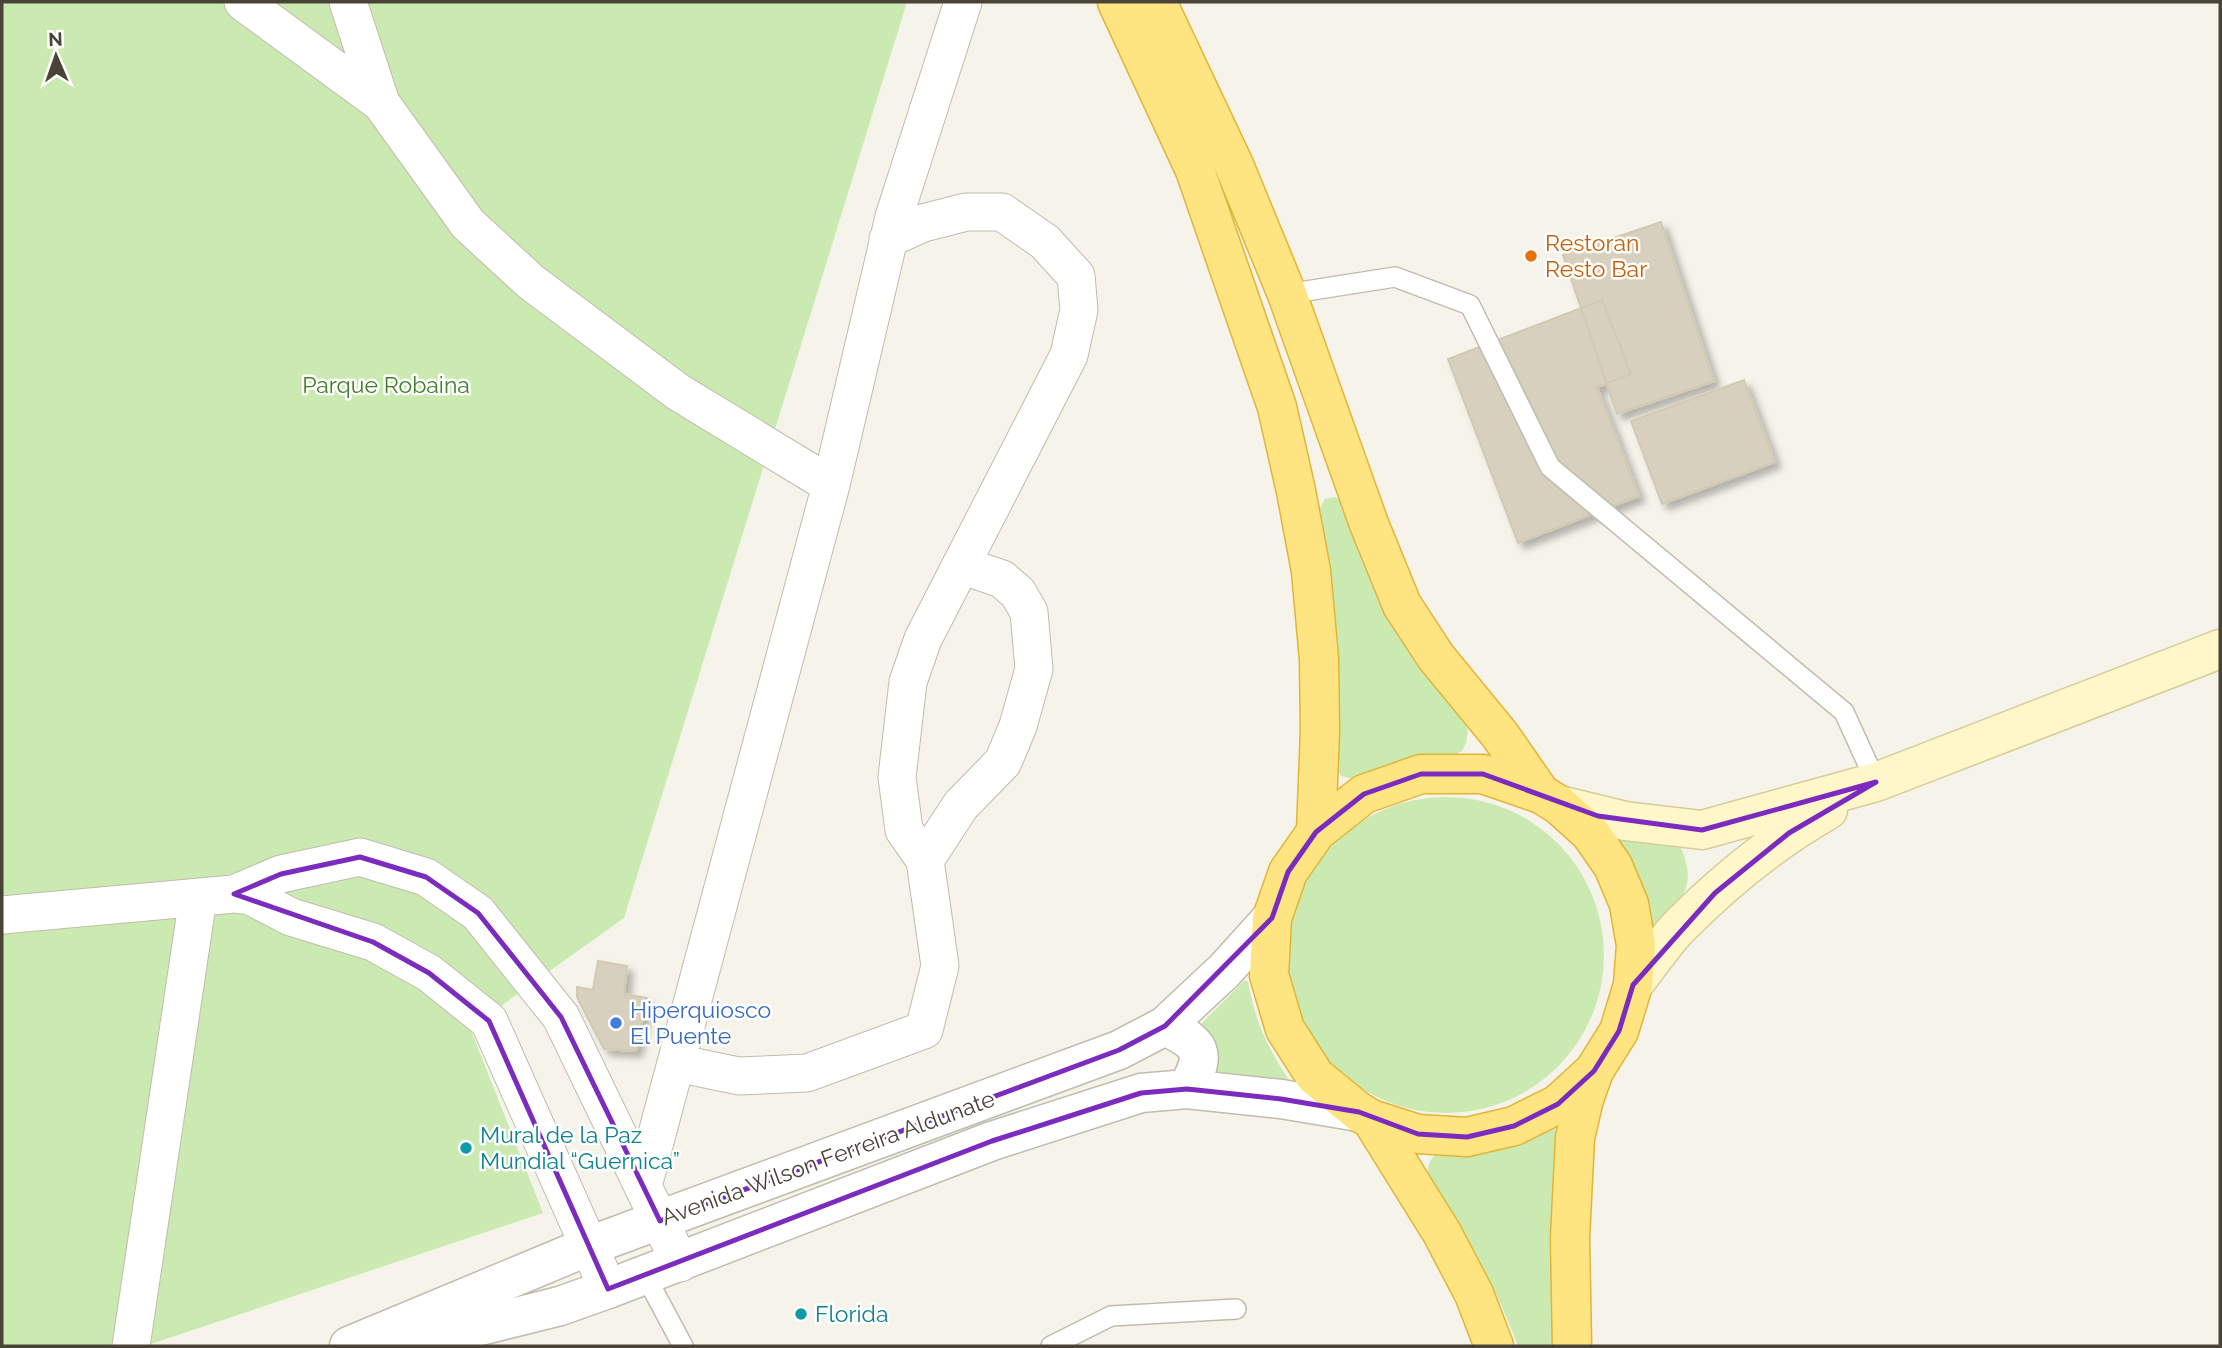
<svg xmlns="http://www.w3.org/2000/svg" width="2222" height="1348" viewBox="0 0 2222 1348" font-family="Raleway,sans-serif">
  <defs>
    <filter id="shadow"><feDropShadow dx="6" dy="6" stdDeviation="3.5" flood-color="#0004"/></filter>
  </defs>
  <rect width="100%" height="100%" fill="#f5f3ea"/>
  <!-- green -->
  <path fill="#cbeab2" d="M2 2H907L624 918 470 1028 543 1213 145 1346H2Z
    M1335 497 1344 503 1464 721 1468 731 1466 743 1462 751 1452 756 1410 759 1384 766 1353 779 1341 776 1338 771 1336 674 1320 508 1325 499Z
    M1288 955a158 158 0 1 1 316 0a158 158 0 1 1-316 0Z
    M1606 831 1649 844 1681 848C1698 889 1681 899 1654 927L1647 926Z
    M1245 980 1248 982C1255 1021 1267 1047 1289 1080L1288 1084 1211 1073 1198 1027Z
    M1549 1125 1561 1134 1556 1346H1518C1503 1307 1486 1270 1465 1234 1454 1216 1438 1198 1430 1179 1426 1170 1428 1162 1435 1155Z"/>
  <!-- building -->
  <path fill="#d7d0bf" stroke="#d2c9b2" stroke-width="2" filter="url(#shadow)" d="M1661 222 1714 381 1617 414 1563 255Z
    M1602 300 1631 374 1597 387 1639 496 1518 543 1448 359Z
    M1744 380 1775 462 1662 504 1631 421Z
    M598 961 627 966 624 994 647 998 636 1051 604 1049 577 997V987L593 990Z"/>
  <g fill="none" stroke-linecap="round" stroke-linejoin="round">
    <!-- service casing -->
    <g stroke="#c1bcac" stroke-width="22">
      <path id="service" d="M1287 294 1395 277 1470 305 1550 467 1844 712 1876 782
        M645 1275 683 1346
        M1051 1346 1111 1316 1236 1309"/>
    </g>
    <!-- minor casing -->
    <g stroke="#c1bcac" stroke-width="39">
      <path id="minor" d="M243 2 381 103
        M348 2 381 103 468 224 531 282 678 392 831 485
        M925 860 961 805 1003 762 1018 726 1034 669 1029 612 1018 593 1002 579 961 565
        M234 894 281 874 360 857 426 877 478 913 561 1017 680 1263
        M2 915 234 894 250 896 291 917 373 942 429 973 489 1021 608 1289
        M676 1063 739 1076 807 1073 924 1030 940 966 925 860 904 830 897 777 908 682 923 639 1069 355 1079 310 1076 276 1045 242 1002 212H966L923 223 888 239
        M643 1186 831 485 894 217 963 2
        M131 1346 198 898"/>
    </g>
    <!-- tertiary casing -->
    <g stroke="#c1bcac" stroke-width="41">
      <path id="tertiary" d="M1165 1026C1201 1044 1208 1052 1187 1089
        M404 1345 560 1306 608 1289 992 1141 1141 1093 1187 1089 1281 1099 1359 1112
        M349 1346 589 1246 1119 1050 1165 1026 1224 971 1272 918"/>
    </g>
    <!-- secondary casing -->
    <g stroke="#d6cc99" stroke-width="41">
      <path id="secondary" d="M1559 805 1625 821 1702 830 1876 782 2220 649
        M1633 985C1647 967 1661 947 1676 930 1721 884 1772 842 1828 810"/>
    </g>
    <!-- trunk casing -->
    <g stroke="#e2b438" stroke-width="41">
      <path id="trunk" d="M1117 2 1195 170 1277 407 1296 491 1311 571 1319 659 1320 731 1316 832
        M1157 2 1234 165 1287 294 1369 524 1402 605 1436 657 1500 735 1541 794
        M1371 1119 1442 1233 1474 1294 1494 1346
        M1572 1346 1570 1238 1575 1138 1584 1099 1594 1071 1619 1031 1633 985 1636 945 1629 904 1613 866 1590 833 1559 805 1541 794 1483 774H1421L1364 794 1316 832 1288 872 1272 918 1269 975 1285 1029 1315 1076 1359 1112 1371 1119 1418 1134 1467 1137 1514 1126 1558 1104 1594 1071"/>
    </g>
    <!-- service -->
    <use href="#service" stroke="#fff" stroke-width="19"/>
    <!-- minor -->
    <use href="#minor" stroke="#fff" stroke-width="37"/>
    <!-- tertiary -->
    <use href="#tertiary" stroke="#fff" stroke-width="38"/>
    <!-- secondary -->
    <use href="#secondary" stroke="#fff7ca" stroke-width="38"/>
    <!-- trunk -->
    <use href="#trunk" stroke="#ffe482" stroke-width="38"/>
  </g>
  <!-- marked area -->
  <path fill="none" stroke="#7b2cbf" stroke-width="5" stroke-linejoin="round" d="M1421 774H1483L1598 816 1702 830 1876 782 1789 833 1715 893 1633 985 1619 1031 1594 1071 1558 1104 1514 1126 1467 1137 1418 1134 1359 1112 1281 1099 1187 1089 1141 1093 992 1141 608 1289 489 1021 429 973 373 942 234 894 281 874 360 857 426 877 478 913 561 1017 660 1221 1119 1050 1165 1026 1272 918 1288 872 1316 832 1364 794Z"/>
  <!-- markers -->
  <circle fill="#e8710a" stroke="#fff" stroke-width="2.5" cx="1531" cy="256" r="7"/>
  <circle fill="#3f7fe0" stroke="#fff" stroke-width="2.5" cx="616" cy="1023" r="7"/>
  <g fill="#0f9aa8" stroke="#fff" stroke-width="2.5">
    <circle cx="466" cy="1148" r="7"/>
    <circle cx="801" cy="1314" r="7"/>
  </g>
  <g text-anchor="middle" stroke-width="5" stroke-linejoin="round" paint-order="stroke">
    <!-- food labels -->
    <g font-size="23" fill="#c56008" stroke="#fff" text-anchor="start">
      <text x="1545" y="251">Restoran<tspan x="1545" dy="26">Resto Bar</tspan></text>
    </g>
    <!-- park labels -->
    <g font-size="23" fill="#407e28" stroke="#fff">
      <text x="386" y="393">Parque Robaina</text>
    </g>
    <!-- shop labels -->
    <g font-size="23" fill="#366cbe" stroke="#fff" text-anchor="start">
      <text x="630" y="1018">Hiperquiosco<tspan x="630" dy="26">El Puente</tspan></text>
    </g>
    <!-- culture labels -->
    <g font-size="23" fill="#0d838f" stroke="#fff" text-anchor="start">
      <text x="480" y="1143">Mural de la Paz<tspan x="480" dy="26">Mundial “Guernica”</tspan></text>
      <text x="815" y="1322">Florida</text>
    </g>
    <!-- street labels -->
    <g font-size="23" fill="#4a4438" stroke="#fff">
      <text transform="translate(828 1158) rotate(-20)" y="8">Avenida Wilson Ferreira Aldunate</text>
    </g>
  </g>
  <!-- border -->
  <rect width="2222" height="1348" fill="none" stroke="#4a4438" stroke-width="7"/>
  <!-- north arrow -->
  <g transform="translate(56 56) rotate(358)" stroke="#ffffff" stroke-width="5" paint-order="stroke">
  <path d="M0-5L12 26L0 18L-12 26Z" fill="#4a4438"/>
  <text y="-10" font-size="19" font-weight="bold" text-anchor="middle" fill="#4a4438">N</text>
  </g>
</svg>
